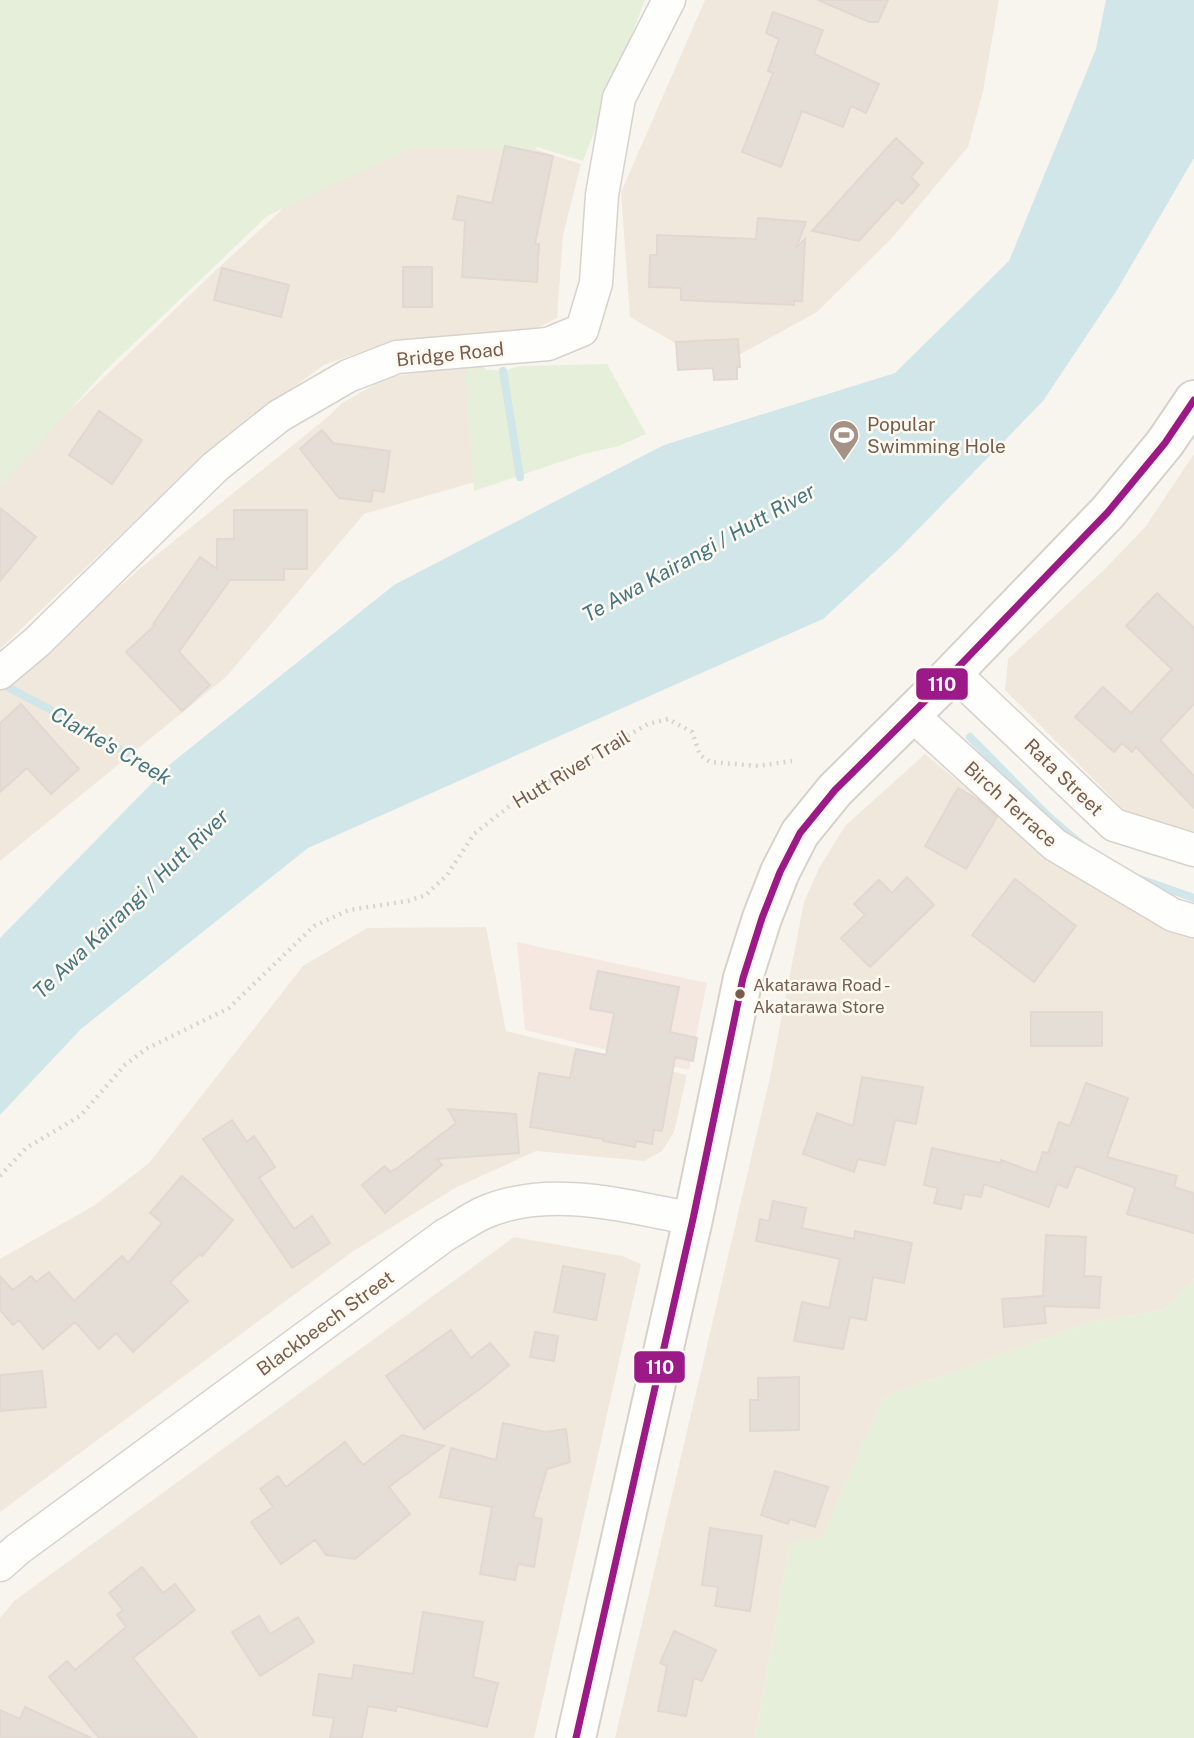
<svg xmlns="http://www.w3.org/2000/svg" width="1194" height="1738" viewBox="0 0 1194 1738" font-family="'Public Sans',sans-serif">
  <rect width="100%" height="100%" fill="#f8f5ef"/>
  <!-- residential -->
  <path fill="#f1e8dd" d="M705 0H999L983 91 968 147 892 238 817 312 717 367 630 317 621 192Z
    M491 135 581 164 563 235 557 318 531 331 386 343 324 365 216 444 0 649V477L215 271 349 148Z
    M484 363 502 474 364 514 226 677 0 861V689L149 561 329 416 342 403 388 377Z
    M1194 454V832L1136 822 1005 690 1008 659 1106 568 1146 526Z
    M925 754 1028 838 1194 933V1279L1164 1310 1091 1322 884 1397 822 1538 790 1544 755 1738H615L770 1077 804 902 819 868 845 826Z
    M486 927 506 1031 687 1075 674 1132 662 1151 644 1161 536 1151 455 1188 352 1252 0 1512V1259L95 1205 149 1163 303 966 367 928Z
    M514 1237 622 1256 641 1264 534 1738H0V1618L14 1601Z"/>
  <!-- commercial -->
  <path fill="#f5e8e0" d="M517 942 707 983 689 1070 525 1030Z"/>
  <!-- green -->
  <path fill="#e5efda" d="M0 0H645L583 161 537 147 535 151 414 147 267 216 104 372 0 487Z
    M607 364 646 434 619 446 584 454 474 491 465 368 503 371 520 366Z
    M1194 1279V1738H755L790 1544 822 1537 884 1397 1091 1322 1164 1310Z"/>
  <!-- water -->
  <path fill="#d0e6e9" d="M1106 0H1194V158L1117 290 1043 401 898 550 823 619 308 848 81 1029 0 1115V938L158 777 196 793 159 773 394 585 664 445 895 373 1009 261 1096 49Z"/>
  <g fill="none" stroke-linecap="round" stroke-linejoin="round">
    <!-- stream -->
    <path stroke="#d0e6e9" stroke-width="8" d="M503 371 520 477
      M0 683 87 729 191 793
      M970 737 1048 816 1082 845
      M1137 878 1194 898"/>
  </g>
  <!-- building -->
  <path fill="#e5ded6" stroke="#e1d8d1" stroke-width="2" d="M818 0H888L878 22H869Z
    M773 12 823 30 814 54 879 84 866 113 851 106 843 127 802 111 781 167 742 152 773 73 768 71 779 39 766 33Z
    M896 138 923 163 911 177 919 185 902 204 897 199 859 241 812 231Z
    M505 146 553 156 535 244H539L537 282 462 277 465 221 453 219 458 196 492 203Z
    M758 218 806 222 796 248 805 239 802 301H794V305L681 300V288L649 287 650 255H657V235L756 239Z
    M403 267H432V307H403Z
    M222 268 289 285 281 317 214 300Z
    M738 339 740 367H737V379L714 380 713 368 678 370 676 342Z
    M99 411 142 440 112 484 69 455Z
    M322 430 333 443 390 451 384 492 373 490 371 502 339 498 300 449Z
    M0 508 36 537 0 581Z
    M234 510H307V569H284V580H230L179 652 210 685 182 711 126 652 155 625 153 624 200 557 217 569V539H234Z
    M1157 593 1194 628V704L1160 740 1194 776V808L1136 747 1132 752 1122 743 1114 752 1075 717 1103 687 1131 713 1172 669 1126 626Z
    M21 704 79 769 51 794 27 768 0 792V723Z
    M958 788 977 799 997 817 966 869 925 846Z
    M907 877 934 905 870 967 841 938 865 915 854 904 879 880 892 893Z
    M1015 879 1076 926 1034 982 972 935Z
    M598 971 679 987 670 1032 697 1038 693 1061 675 1057 662 1131 654 1130 652 1144 636 1141 635 1147 603 1141V1139L530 1127 539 1073 570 1078 576 1049 606 1055 614 1013 590 1009Z
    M1031 1012H1102V1046H1031Z
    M862 1077 923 1087 916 1124 895 1120 885 1165 858 1159 854 1172 803 1154 817 1113 853 1126Z
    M1086 1083 1128 1098 1107 1157 1177 1176 1174 1187 1194 1193V1233L1127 1214 1135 1188 1076 1166 1067 1188 1057 1184 1049 1207 984 1184 981 1197 964 1194 961 1209 934 1203 938 1188 924 1185 932 1148 1000 1163 1001 1160 1036 1173 1043 1152 1048 1153 1059 1122 1070 1126Z
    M448 1109 516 1114 519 1153 437 1159 442 1165 385 1213 362 1185 385 1166 390 1172 396 1169 456 1123Z
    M232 1120 247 1142 254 1136 275 1167 259 1178 294 1229 312 1216 330 1243 292 1268 203 1139Z
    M182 1176 233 1220 202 1256 200 1254 170 1282 188 1301 133 1352 116 1333 99 1349 75 1322 43 1349 19 1320 13 1325 0 1310V1276L13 1290 31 1276 36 1282 49 1272 74 1301 122 1256 128 1263 162 1223 150 1213Z
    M773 1201 806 1208 802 1228 854 1239 855 1231 912 1243 904 1283 873 1277 866 1320 850 1317 843 1349 794 1341 802 1302 829 1308 840 1259 756 1241 760 1219 769 1221Z
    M1046 1235 1086 1237 1084 1276 1101 1277 1099 1308 1044 1306 1046 1323 1004 1327 1002 1299 1043 1296Z
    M563 1266 605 1274 596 1320 554 1312Z
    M451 1330 471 1358 490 1343 509 1365 484 1386 424 1429 386 1376Z
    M535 1332 558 1336 554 1361 530 1357Z
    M42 1371 46 1407 0 1411V1375Z
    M799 1377V1430L750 1431V1400H758V1378Z
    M503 1423 546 1432 566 1429 570 1462 547 1469 533 1517 542 1519 534 1567 518 1564 515 1580 480 1574 492 1507 440 1497 451 1448 496 1460Z
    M402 1435 444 1446 389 1487 410 1514 355 1559 326 1555 315 1540 281 1564 251 1522 273 1507 260 1489 278 1476 286 1487 345 1442 363 1465Z
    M775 1471 828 1487 815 1527 790 1519 788 1524 761 1515Z
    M710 1528 762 1536 750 1611 715 1606 718 1587 702 1585Z
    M142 1567 163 1593 175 1584 195 1610 133 1658 197 1738H99L49 1677 67 1661 75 1670 126 1627 117 1615 123 1610 109 1593Z
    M423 1612 483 1622 473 1677 498 1683 487 1727 397 1706 396 1711 368 1706 362 1738H330L334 1718 313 1715 319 1674 352 1679 354 1665 413 1674Z
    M259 1616 270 1634 298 1617 314 1642 260 1676 232 1632Z
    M674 1631 716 1650 702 1681 694 1678 686 1716 658 1711 667 1666 660 1663Z
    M25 1707 91 1738H0V1710L20 1719Z"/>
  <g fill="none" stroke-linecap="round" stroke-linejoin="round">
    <!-- street casing -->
    <g stroke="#d7d2cd" stroke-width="35">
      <path id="street" d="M953 672 1114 825 1194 850
        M0 673 37 642 215 467 279 416 348 376 397 357 548 344 582 330 596 283 602 195 619 98 669 0
        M911 714 1055 845 1173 915 1194 921
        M0 1565 18 1549 445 1235C458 1228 470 1219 483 1213 548 1184 626 1206 693 1219"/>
    </g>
    <!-- secondary casing -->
    <g stroke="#d8d1cb" stroke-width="42">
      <path id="secondary" d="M576 1738 693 1219 743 978 762 918 780 872 800 833 835 790 940 686 1108 512 1165 443 1194 400"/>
    </g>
    <!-- path -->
    <path stroke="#dad4d0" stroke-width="4.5" stroke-dasharray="2 5" stroke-linecap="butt" d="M0 1176 26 1148 80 1116 125 1065 146 1049 229 1008 314 926 349 910 408 901 426 895 447 875 474 834 521 797 648 724 668 719 692 732 700 755 710 762 758 766 792 761"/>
    <!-- street -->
    <use href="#street" stroke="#fefefd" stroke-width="32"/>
    <!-- secondary -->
    <use href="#secondary" stroke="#fefefd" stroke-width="38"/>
    <!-- bus-1 casing -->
    <g stroke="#fffaf1" stroke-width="12">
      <path id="bus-1" d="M576 1738 693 1219 743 978 762 918 780 872 800 833 835 790 940 686 1108 512 1165 443 1194 400"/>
    </g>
    <!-- bus-1 -->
    <use href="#bus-1" stroke="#9c1a87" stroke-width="7"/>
  </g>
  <!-- icons -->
  <defs>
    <g id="stadium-pin" transform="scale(1.575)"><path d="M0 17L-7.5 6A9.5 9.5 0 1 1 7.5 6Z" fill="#a49286" stroke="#fffaf1"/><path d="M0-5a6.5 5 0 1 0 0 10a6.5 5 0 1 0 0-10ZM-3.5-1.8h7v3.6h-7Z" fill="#fff"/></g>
  </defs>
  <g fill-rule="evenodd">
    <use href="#stadium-pin" x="844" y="435"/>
  </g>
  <!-- markers -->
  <circle fill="#775d4e" stroke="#fffaf1" stroke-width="2.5" cx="740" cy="994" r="6"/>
  <g text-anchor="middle" stroke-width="5" stroke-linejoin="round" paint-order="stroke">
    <!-- bus labels -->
    <g font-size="17" fill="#775d4e" stroke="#fffaf1" text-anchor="start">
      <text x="753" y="991">Akatarawa Road -<tspan x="753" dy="22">Akatarawa Store</tspan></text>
    </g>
    <!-- street labels -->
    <g font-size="19" fill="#775d4e" stroke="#fffaf1">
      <text transform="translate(450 354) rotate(-6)" y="7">Bridge Road</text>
      <text transform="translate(571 769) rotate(-31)" y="7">Hutt River Trail</text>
      <text transform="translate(1064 777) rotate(44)" y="7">Rata Street</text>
      <text transform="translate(1011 804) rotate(42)" y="7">Birch Terrace</text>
      <text transform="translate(325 1323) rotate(-36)" y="7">Blackbeech Street</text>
    </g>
    <!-- poi labels -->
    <g font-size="19" fill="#775d4e" stroke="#fffaf1" text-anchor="start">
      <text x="867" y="431">Popular<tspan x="867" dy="22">Swimming Hole</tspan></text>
    </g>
    <!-- water labels -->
    <g font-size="21" font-style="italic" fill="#447783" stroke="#fffaf1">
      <text transform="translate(699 553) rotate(-29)" y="7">Te Awa Kairangi / Hutt River</text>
      <text transform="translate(111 746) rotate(30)" y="7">Clarke's Creek</text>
      <text transform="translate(131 904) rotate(-44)" y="7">Te Awa Kairangi / Hutt River</text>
    </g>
  </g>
  <g stroke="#fffaf1" stroke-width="2.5">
    <rect x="915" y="667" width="54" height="34" rx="7" fill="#9c1a87"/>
    <rect x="633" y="1350" width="53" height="34" rx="7" fill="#9c1a87"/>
  </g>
  <g font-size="19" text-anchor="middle" font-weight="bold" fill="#fff">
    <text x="942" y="691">110</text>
    <text x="660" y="1374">110</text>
  </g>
</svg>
